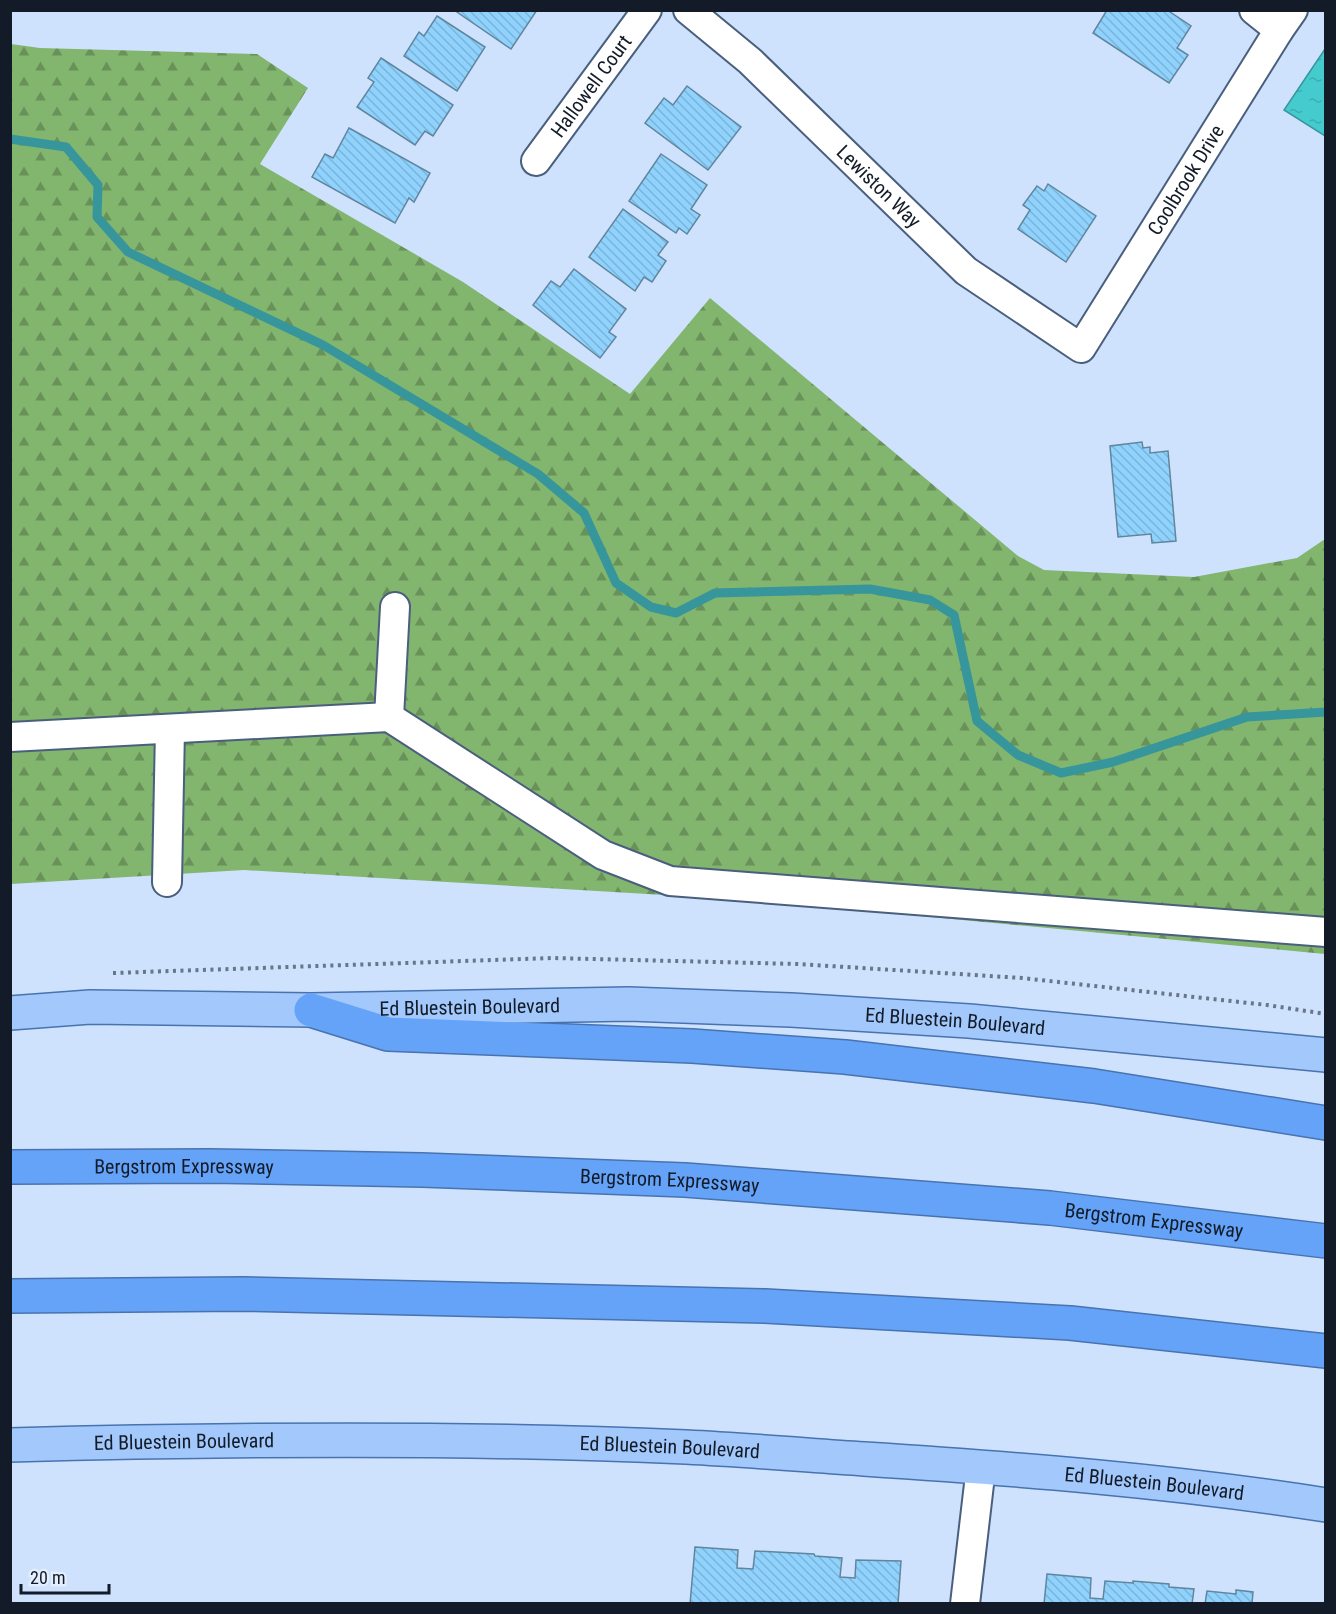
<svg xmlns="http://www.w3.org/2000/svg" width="1336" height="1614" viewBox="0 0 1336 1614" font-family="'Roboto Condensed',sans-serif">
  <defs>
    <pattern id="forest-firs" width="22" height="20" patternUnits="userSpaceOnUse" patternTransform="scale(1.5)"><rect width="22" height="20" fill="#82b56d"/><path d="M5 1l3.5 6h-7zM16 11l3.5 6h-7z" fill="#69925a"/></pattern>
    <pattern id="water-ripples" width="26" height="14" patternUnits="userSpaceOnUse" patternTransform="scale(1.5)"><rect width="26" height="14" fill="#45cbcd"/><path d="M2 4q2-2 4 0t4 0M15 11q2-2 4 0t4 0" fill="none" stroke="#3baeb0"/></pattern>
    <pattern id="building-back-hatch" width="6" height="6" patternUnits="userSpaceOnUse" patternTransform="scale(1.5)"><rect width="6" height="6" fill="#8fd2fd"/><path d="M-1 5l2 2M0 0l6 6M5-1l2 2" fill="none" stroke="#7ab4d9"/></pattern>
  </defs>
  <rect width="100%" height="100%" fill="#cee2fe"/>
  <!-- forest -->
  <path fill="url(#forest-firs)" d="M11 44 40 48 257 54 308 88 260 164 463 282 630 394 710 298 1018 556 1044 570 1194 577 1297 558 1325 539V954L749 900 244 870 11 884Z"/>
  <!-- water -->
  <path fill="url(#water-ripples)" stroke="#36969b" stroke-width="1.5" d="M1325 49V136L1284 110Z"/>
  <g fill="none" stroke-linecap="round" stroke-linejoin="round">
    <!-- stream -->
    <path stroke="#36969b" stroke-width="9" d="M10 139 66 147 98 185 97 217 128 252 323 345 538 474 584 513 616 583 651 607 676 613 715 593 870 589 930 600 954 615 977 721 1018 755 1061 773 1113 762 1247 717 1326 712"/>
  </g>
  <!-- building -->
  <path fill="url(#building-back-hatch)" stroke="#60859d" stroke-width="1.5" d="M454 10H537L511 49Z
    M1107 10H1167L1191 26 1177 48 1188 55 1169 83 1093 33Z
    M437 16 485 47 457 91 404 56 419 32 424 36Z
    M381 58 453 105 433 136 425 131 415 145 357 107 374 82 368 78Z
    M687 86 741 127 708 170 645 123 664 98 673 105Z
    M349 128 430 173 414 202 409 198 395 223 312 177 325 154 333 158Z
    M661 154 707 185 691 209 700 215 687 234 679 228 676 233 629 201Z
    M1048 184 1096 216 1066 262 1018 229 1030 210 1023 205 1037 186 1044 191Z
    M623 209 668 242 658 255 666 261 652 282 644 277 635 291 589 257Z
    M574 269 626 309 609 332 616 337 600 358 533 305 551 281 560 287Z
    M1142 442 1143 448 1150 447V453L1168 451 1176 541 1152 543 1151 534 1118 537 1110 446Z
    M695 1547 738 1550 737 1568 753 1569 755 1551 814 1554 815 1556 842 1558 840 1577 855 1578 856 1560 901 1561 898 1604H690Z
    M1047 1574 1091 1578 1090 1598 1103 1599 1105 1581 1133 1583V1581L1169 1584V1587L1194 1589 1192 1604H1044Z
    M1236 1590 1253 1592 1252 1604H1205L1207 1591 1236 1594Z"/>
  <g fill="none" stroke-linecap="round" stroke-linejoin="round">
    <!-- minor casing -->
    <g stroke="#4a5f7d" stroke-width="32">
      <g id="minor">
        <path id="s1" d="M688 10 750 61 966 271 1081 348 1279 30 1293 10"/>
        <path d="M1254 10 1279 30"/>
        <path id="s2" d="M536 161 647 10"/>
        <path d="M389 717 395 607"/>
        <path d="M10 737 389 717 603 855 670 881 1326 932"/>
        <path d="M167 882 170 729"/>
        <path d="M965 1604 981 1467"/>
      </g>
    </g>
    <!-- major casing -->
    <g stroke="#4873af" stroke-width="36">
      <g id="major">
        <path id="s3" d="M10 1013 90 1007 311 1010 629 1004 791 1010 969 1021 1326 1055"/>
        <path id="s4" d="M10 1445C236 1439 461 1437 686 1447 745 1450 805 1455 864 1459 1018 1469 1173 1481 1326 1505"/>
      </g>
    </g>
    <!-- highway casing -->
    <g stroke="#4873af" stroke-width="36">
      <g id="highway">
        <path d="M311 1010 388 1034 692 1046 845 1057 1094 1086 1326 1123"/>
        <path id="s5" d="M10 1167 210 1166 422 1170 685 1180 1050 1208 1326 1241"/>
        <path d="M10 1296 243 1294 765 1306 1070 1323 1326 1351"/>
      </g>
    </g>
    <!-- path -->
    <path stroke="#687689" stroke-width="4" stroke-dasharray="3 4.5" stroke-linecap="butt" d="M113 973 552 958 798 964 1022 978 1267 1005 1326 1014"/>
    <!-- minor -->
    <use href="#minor" stroke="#fff" stroke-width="28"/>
    <!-- major -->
    <use href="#major" stroke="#a3c8fb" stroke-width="33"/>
    <!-- highway -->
    <use href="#highway" stroke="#65a3f8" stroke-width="33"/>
  </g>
  <g text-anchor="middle" stroke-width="5" stroke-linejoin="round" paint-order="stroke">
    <!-- street labels -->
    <g font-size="20" fill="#121b27" stroke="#e4eefd">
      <text dy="7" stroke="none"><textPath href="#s2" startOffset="93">Hallowell Court</textPath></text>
      <text dy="7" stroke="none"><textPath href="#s1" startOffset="718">Coolbrook Drive</textPath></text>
      <text dy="7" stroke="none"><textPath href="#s1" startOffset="260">Lewiston Way</textPath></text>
      <text dy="7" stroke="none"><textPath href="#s3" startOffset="460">Ed Bluestein Boulevard</textPath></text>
      <text dy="7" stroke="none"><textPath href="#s3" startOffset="946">Ed Bluestein Boulevard</textPath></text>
      <text dy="7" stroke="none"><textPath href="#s5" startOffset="174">Bergstrom Expressway</textPath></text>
      <text dy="7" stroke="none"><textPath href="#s5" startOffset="660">Bergstrom Expressway</textPath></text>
      <text dy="7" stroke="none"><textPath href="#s5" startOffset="1146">Bergstrom Expressway</textPath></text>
      <text dy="7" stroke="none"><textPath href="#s4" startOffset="174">Ed Bluestein Boulevard</textPath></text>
      <text dy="7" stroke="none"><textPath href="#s4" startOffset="660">Ed Bluestein Boulevard</textPath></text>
      <text dy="7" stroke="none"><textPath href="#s4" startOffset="1146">Ed Bluestein Boulevard</textPath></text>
    </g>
  </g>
  <!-- border -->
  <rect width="1336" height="1614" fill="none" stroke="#121b27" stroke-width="24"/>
  <!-- scale -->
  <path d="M21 1584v9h88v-9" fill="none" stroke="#121b27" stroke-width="3"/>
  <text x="30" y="1584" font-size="18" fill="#121b27" stroke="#e4eefd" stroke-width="4.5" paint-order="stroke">20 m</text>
</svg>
